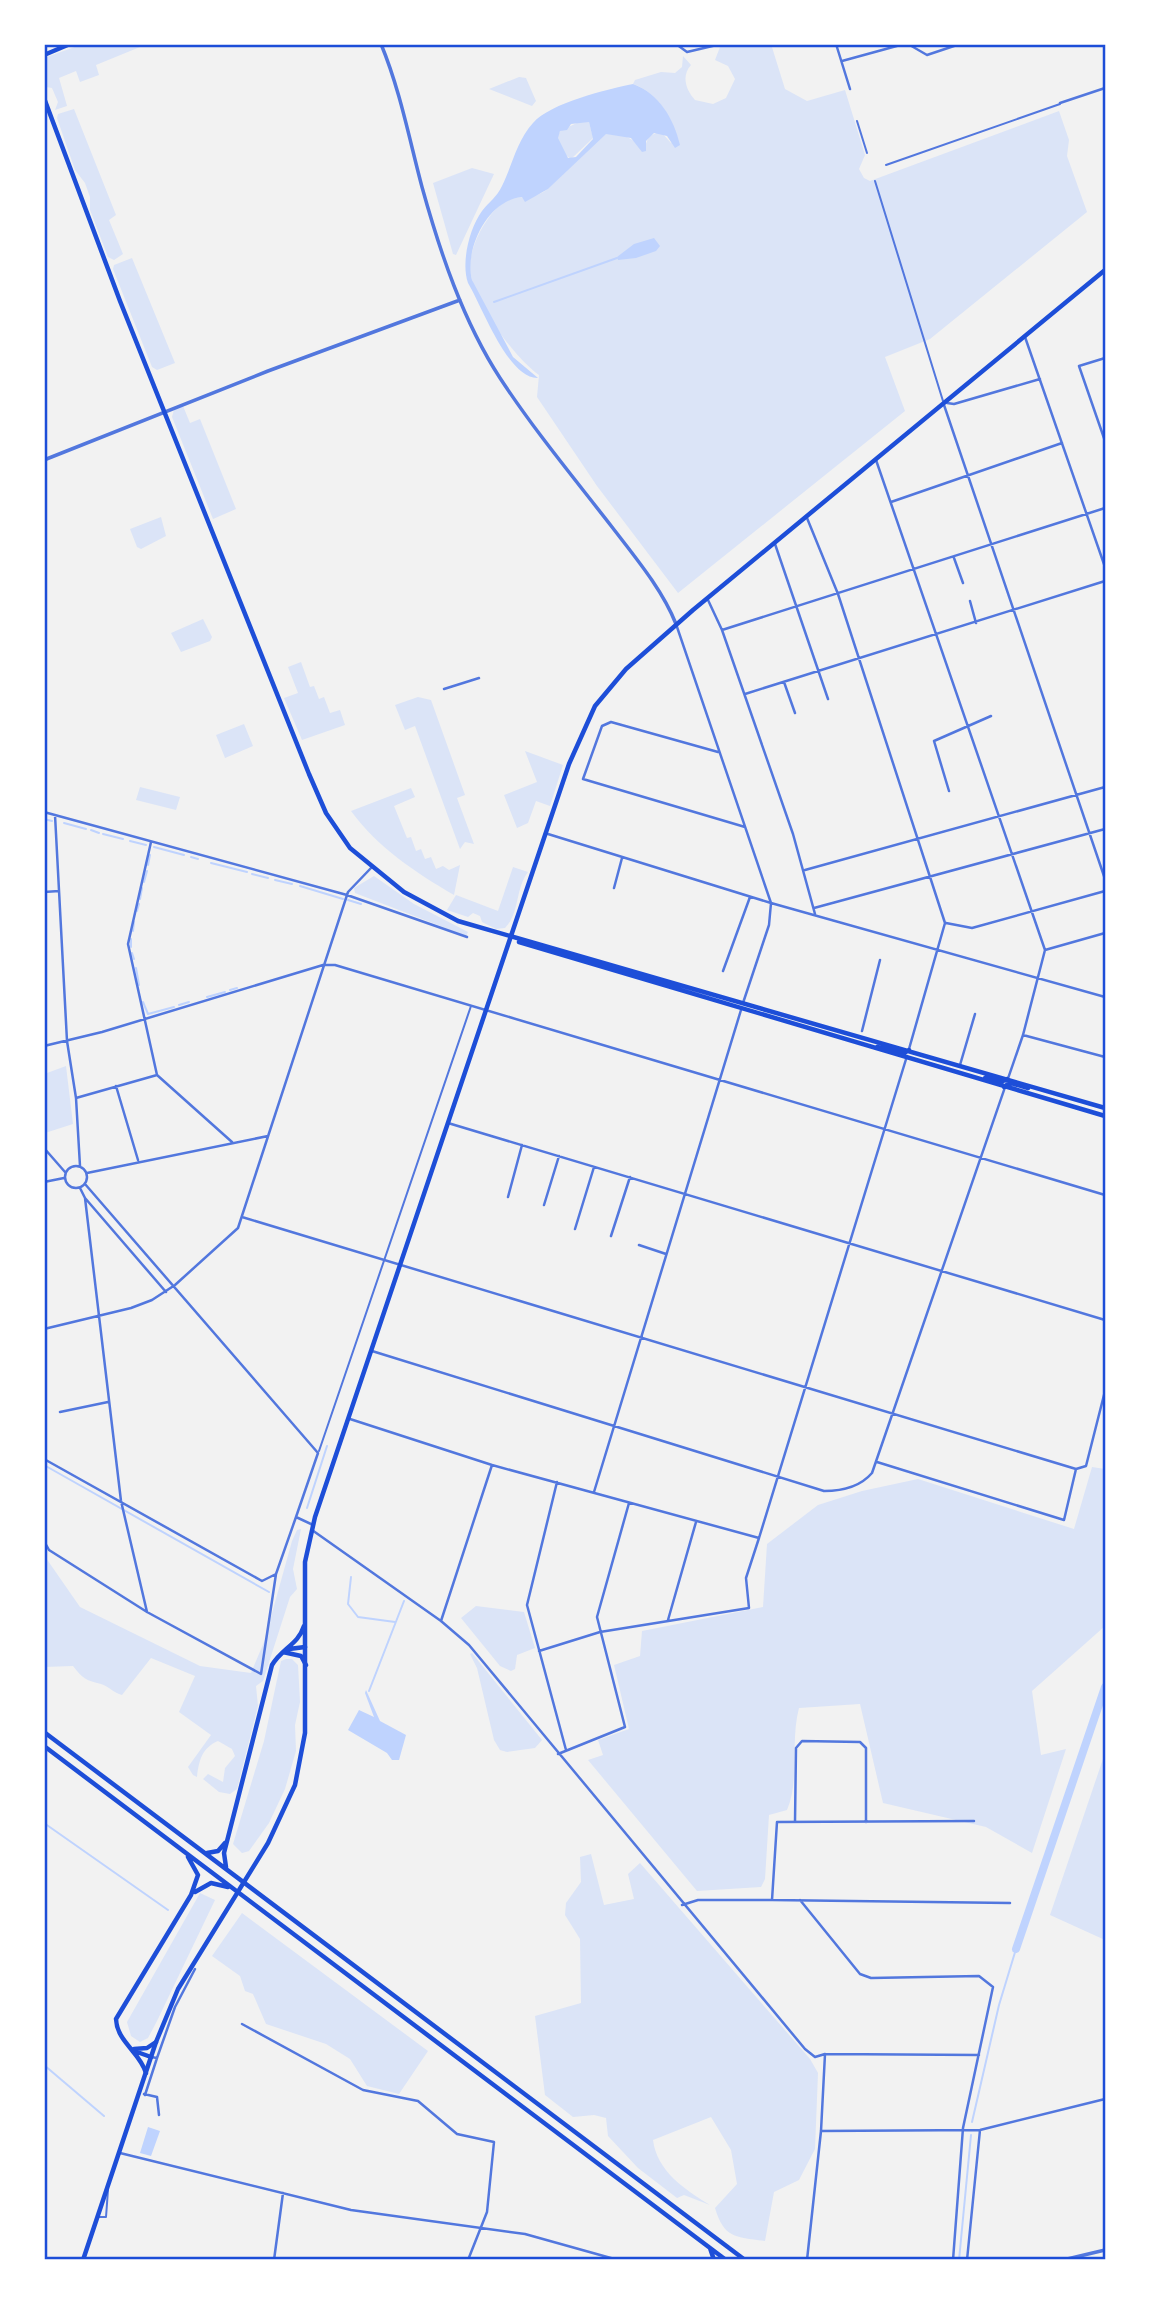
<svg xmlns="http://www.w3.org/2000/svg" width="1149" height="2304" viewBox="0 0 1149 2304" font-family="'PT Sans Narrow',sans-serif">
  <rect width="100%" height="100%" fill="#f2f2f2"/>
  <!-- green -->
  <path fill="#dbe4f7" d="M83 44H139L140 47 96 65 99 75 80 82 76 71 59 78 67 106 55 110 58 102 52 88 46 87 44 58Z
    M732 44H771L785 89 807 101 845 90 865 155 859 169 864 178 870 181 1059 111 1069 140 1067 156 1087 212 930 339 885 357 905 411 678 593 597 486 537 397 539 375C515 358 476 305 471 275 466 252 484 219 501 204 515 191 530 204 549 188 557 181 602 135 607 133 619 129 635 142 645 148 647 138 650 134 661 132L671 143 678 139C670 115 658 93 633 84L635 80 661 72 675 73 682 67 683 56 691 65C681 76 686 90 695 100L713 104 726 98 735 79 728 66 715 60 720 47Z
    M519 77 526 78 536 101 532 106 489 89Z
    M74 109 116 215 109 220 123 254 114 260 108 257 90 210V197L85 183 75 170 57 118 58 114Z
    M579 122H589L593 138 571 159 564 154 557 138 560 131Z
    M472 168 494 174 456 255 453 254 433 183Z
    M132 258 175 363 157 370 152 367 113 269 114 265Z
    M183 406 190 423 200 419 236 509 213 519 172 417 174 410Z
    M161 517 166 536 141 549 137 547 130 529Z
    M203 619 212 637 210 641 181 652 171 633Z
    M301 662 310 687 314 686 319 699 324 697 330 713 340 710 345 725 302 740 284 698 298 693 288 667Z
    M418 697 431 700 465 795 457 798 474 844 465 842 460 849 415 726 405 730 395 705Z
    M244 724 253 746 225 758 216 735Z
    M525 751 563 765 550 806 536 801 528 823 517 828 504 795 537 782Z
    M140 787 180 797 176 810 136 800Z
    M411 788 415 797 394 806 407 838 411 837 416 851 421 849 425 859 431 857 436 869 443 866 449 870 460 865 454 895C415 872 378 848 351 811Z
    M513 867 528 872C515 889 520 913 505 928L496 929 482 922 480 916 473 913 468 917 447 910 456 895 498 911Z
    M374 876 414 904 468 932 466 936 355 893 354 888Z
    M44 1060 47 1073 66 1066 73 1124 45 1133Z
    M1092 1467 1105 1469V1626L1032 1691 1041 1755 1066 1749 1032 1853 986 1827 883 1803 860 1704 799 1708C790 1742 800 1780 787 1810L769 1815 765 1879 761 1887 697 1891 588 1760 603 1755 598 1740 629 1729 614 1665 640 1656 642 1631 763 1607 767 1544 818 1505 862 1491 918 1479 1074 1529Z
    M301 1529 293 1569 297 1589 290 1597 263 1681 256 1686 258 1706 237 1789 230 1794 219 1792 203 1779 208 1774 223 1782 225 1768 235 1756 232 1749 218 1741C202 1748 199 1760 197 1777L193 1775 188 1767 211 1735 179 1712 195 1676 151 1658 122 1695C114 1693 108 1686 101 1684 87 1681 82 1678 73 1666L44 1667V1559L46 1558 80 1607 200 1666 251 1673 264 1642 292 1541 297 1530Z
    M476 1606 524 1612 535 1648 517 1655 515 1669 511 1671 500 1666 461 1618Z
    M472 1653 542 1740 535 1748 507 1752 500 1750 494 1740 477 1668 470 1654Z
    M286 1659H292L298 1665 300 1702 295 1725 296 1751 285 1789 269 1823 249 1851 242 1853 233 1844 264 1741 281 1661Z
    M1105 1753V1940L1050 1915Z
    M591 1854 604 1905 634 1899 628 1874 640 1863 810 2059 818 2073 815 2149 799 2180 774 2192 765 2241C735 2237 724 2238 715 2208L737 2184 731 2150 711 2117 653 2140C657 2171 684 2189 710 2205L684 2195 677 2198 638 2168 608 2136 606 2118 594 2115 573 2117 545 2095 535 2016 581 2003 580 1939 565 1915 566 1903 581 1882 580 1857Z
    M200 1893 215 1900 157 2021 148 2038 140 2042 131 2036 127 2022Z
    M242 1913 428 2051 399 2094 367 2086 350 2059 326 2044 266 2024 253 1994 245 1991 240 1976 212 1956Z"/>
  <!-- water -->
  <path fill="#bfd3fe" fill-rule="evenodd" d="M633 84C659 93 674 119 680 145L675 148 667 136 654 133 646 141V151L642 152 631 138 606 134 548 189 525 202 522 197C488 200 464 249 472 280L513 357 538 378C508 379 482 306 468 283 461 263 469 229 482 211 489 202 497 197 502 186 512 166 517 140 533 123 550 103 608 89 633 84ZM589 122 593 139 576 157 568 158 558 138 560 131 567 130 571 124Z
    M654 238 660 246 656 251 636 258 618 260 617 257 634 244Z
    M366 1690 380 1721 406 1735 399 1760H392L387 1753 348 1730 359 1710 374 1717 365 1693Z
    M148 2127 160 2131 151 2156 140 2153Z"/>
  <g fill="none" stroke-linecap="round" stroke-linejoin="round">
    <!-- stream -->
    <path stroke="#bfd3fe" stroke-width="2" d="M494 302 617 258
      M44 819 52 821
      M64 823 86 829
      M91 830 99 833
      M103 834 123 839
      M130 841 146 845
      M154 847 184 855
      M191 857 198 859
      M211 863 247 872
      M148 865 150 855
      M252 874 268 878
      M275 880 292 884
      M144 882 147 871
      M300 886 343 899
      M140 899 142 888
      M348 900 361 904
      M137 911 139 904
      M133 931 134 922
      M131 947V939
      M132 953 134 959
      M136 968 139 985
      M230 990 237 988
      M207 997 225 992
      M143 1002 148 1014 174 1007
      M179 1005 189 1002
      M44 1465 269 1592
      M307 1508 327 1446
      M351 1577 348 1604 358 1617 395 1622
      M369 1691 404 1601
      M44 1823 168 1910
      M44 2065 104 2116
      M972 2122 999 2005 1016 1949
      M959 2260 971 2135"/>
    <!-- river -->
    <path stroke="#bfd3fe" stroke-width="8" d="M1016 1949 1105 1687"/>
    <!-- service -->
    <path stroke="#5277de" stroke-width="2" d="M875 181 943 401
      M319 1451 471 1006
      M99 2217H106L108 2190"/>
    <!-- pedestrian -->
    <path stroke="#5277de" stroke-width="2" d="M857 121 867 153
      M886 165 1060 104"/>
    <!-- minor -->
    <path stroke="#5277de" stroke-width="2.5" d="M676 44 687 52 721 44
      M836 44 850 89
      M908 44 927 55 960 44
      M842 61 904 44
      M1060 103 1105 88
      M1025 337 1105 567
      M1105 358 1079 366 1105 441
      M947 403 954 404 1040 379
      M944 405 1105 879
      M891 502 1062 443
      M807 518 838 594 945 923 909 1049
      M775 544 828 699
      M954 558 963 583
      M708 600 722 630 793 834 815 914
      M970 601 976 623
      M676 624 771 903 769 925 743 1003
      M722 630 1105 508
      M784 682 795 713
      M444 689 479 678
      M745 694 1105 581
      M718 752 611 722 602 726 583 779 745 827
      M949 791 934 741 991 716
      M44 812 347 895 467 937
      M55 815 67 1041 76 1098 80 1166
      M548 834 771 903 1105 997
      M151 842 128 944 157 1075 232 1142
      M805 870 1105 787
      M614 888 622 858
      M44 892 59 891
      M814 908 1105 829
      M946 923 972 928 1105 891
      M1045 950 1105 933
      M723 971 750 897
      M862 1031 880 960
      M1023 1035 1105 1057
      M44 1046 102 1032 323 965H335L1105 1195
      M960 1065 975 1014
      M116 1086 138 1160
      M76 1098 157 1075
      M448 1123 1105 1320
      M44 1148 65 1172
      M65 1177a11 11 0 1 1 22 0a11 11 0 1 1-22 0Z
      M87 1173 268 1136
      M44 1182 64 1178
      M85 1184 318 1453 296 1517 313 1525
      M80 1188 85 1198 166 1292
      M508 1197 522 1145
      M85 1198 121 1501 147 1612
      M544 1205 559 1156
      M242 1217 1076 1469
      M575 1229 594 1167
      M611 1236 630 1177
      M639 1245 666 1254
      M44 1329 131 1308 152 1300 175 1285 238 1228 348 892 371 868
      M372 1351 824 1491C843 1491 860 1487 872 1473L1023 1035 1045 950 876 460
      M60 1412 108 1402
      M350 1419 492 1465 759 1538 907 1056
      M44 1459 262 1581 276 1574 296 1517
      M877 1462 1064 1520 1076 1469
      M1076 1469 1086 1466 1105 1391
      M557 1482 527 1605 566 1750
      M594 1492 741 1010
      M312 1530 441 1621 469 1645 805 2049 815 2057 825 2054 821 2131 807 2260
      M44 1541 49 1550 147 1612 261 1674 276 1574
      M668 1620 696 1522
      M441 1621 492 1465
      M539 1651 600 1632 749 1608 746 1578 759 1538
      M558 1754 625 1727 597 1617 629 1503
      M795 1822 796 1748 802 1741 860 1742 866 1748V1822
      M772 1900 777 1822 974 1821
      M800 1900 860 1974 871 1978 979 1976 993 1987 963 2128 953 2260
      M682 1905 698 1900H772L1010 1903
      M242 2024 363 2090 418 2101 457 2134 494 2142 487 2212 468 2260
      M825 2054 979 2055
      M151 2057 157 2058 175 2007 195 1969
      M144 2094 157 2097 159 2115
      M145 2095 157 2058
      M821 2131 980 2130 1105 2099
      M120 2153 351 2210 525 2234 618 2260
      M274 2260 283 2193
      M967 2260 980 2130"/>
    <!-- tertiary -->
    <path stroke="#5277de" stroke-width="3.5" d="M381 44C400 90 409 138 422 187 440 252 463 321 500 378 534 430 574 478 612 527 635 557 662 589 676 624
      M44 460 268 371 460 300
      M1063 2260 1105 2250"/>
    <!-- secondary -->
    <path stroke="#1d4ed8" stroke-width="4.5" d="M305 1647V1562L315 1517 569 764 595 706 626 669 693 610 1105 270"/>
    <!-- primary -->
    <path stroke="#1d4ed8" stroke-width="4.5" d="M44 55 70 44
      M44 98 120 301 309 774 326 813 350 848 404 892 458 921 1105 1108
      M519 942 1105 1116
      M877 1047 903 1054 909 1050
      M985 1078 1001 1082 1007 1079
      M1004 1087 1011 1083 1028 1088
      M83 2260 156 2042 178 1989 268 1843 295 1785 305 1733V1647"/>
    <!-- trunk -->
    <path stroke="#1d4ed8" stroke-width="4.5" d="M289 1649 305 1647
      M283 1652 301 1656 306 1665
      M44 1732 745 2260
      M44 1746 726 2260
      M207 1853 218 1851 225 1843
      M226 1867 224 1853 272 1665C282 1648 298 1645 304 1626
      M195 1892 211 1883 228 1887
      M134 2049 147 2048 156 2042
      M137 2052 151 2057
      M146 2073C140 2052 117 2042 116 2019L191 1895 198 1875 188 1857
      M710 2248 714 2260"/>
  </g>
  <!-- border -->
  <rect width="1149" height="2304" fill="none" stroke="#ffffff" stroke-width="91"/>
  <rect x="46" y="46" width="1058" height="2212" fill="none" stroke="#1d4ed8" stroke-width="2.5"/>
</svg>
